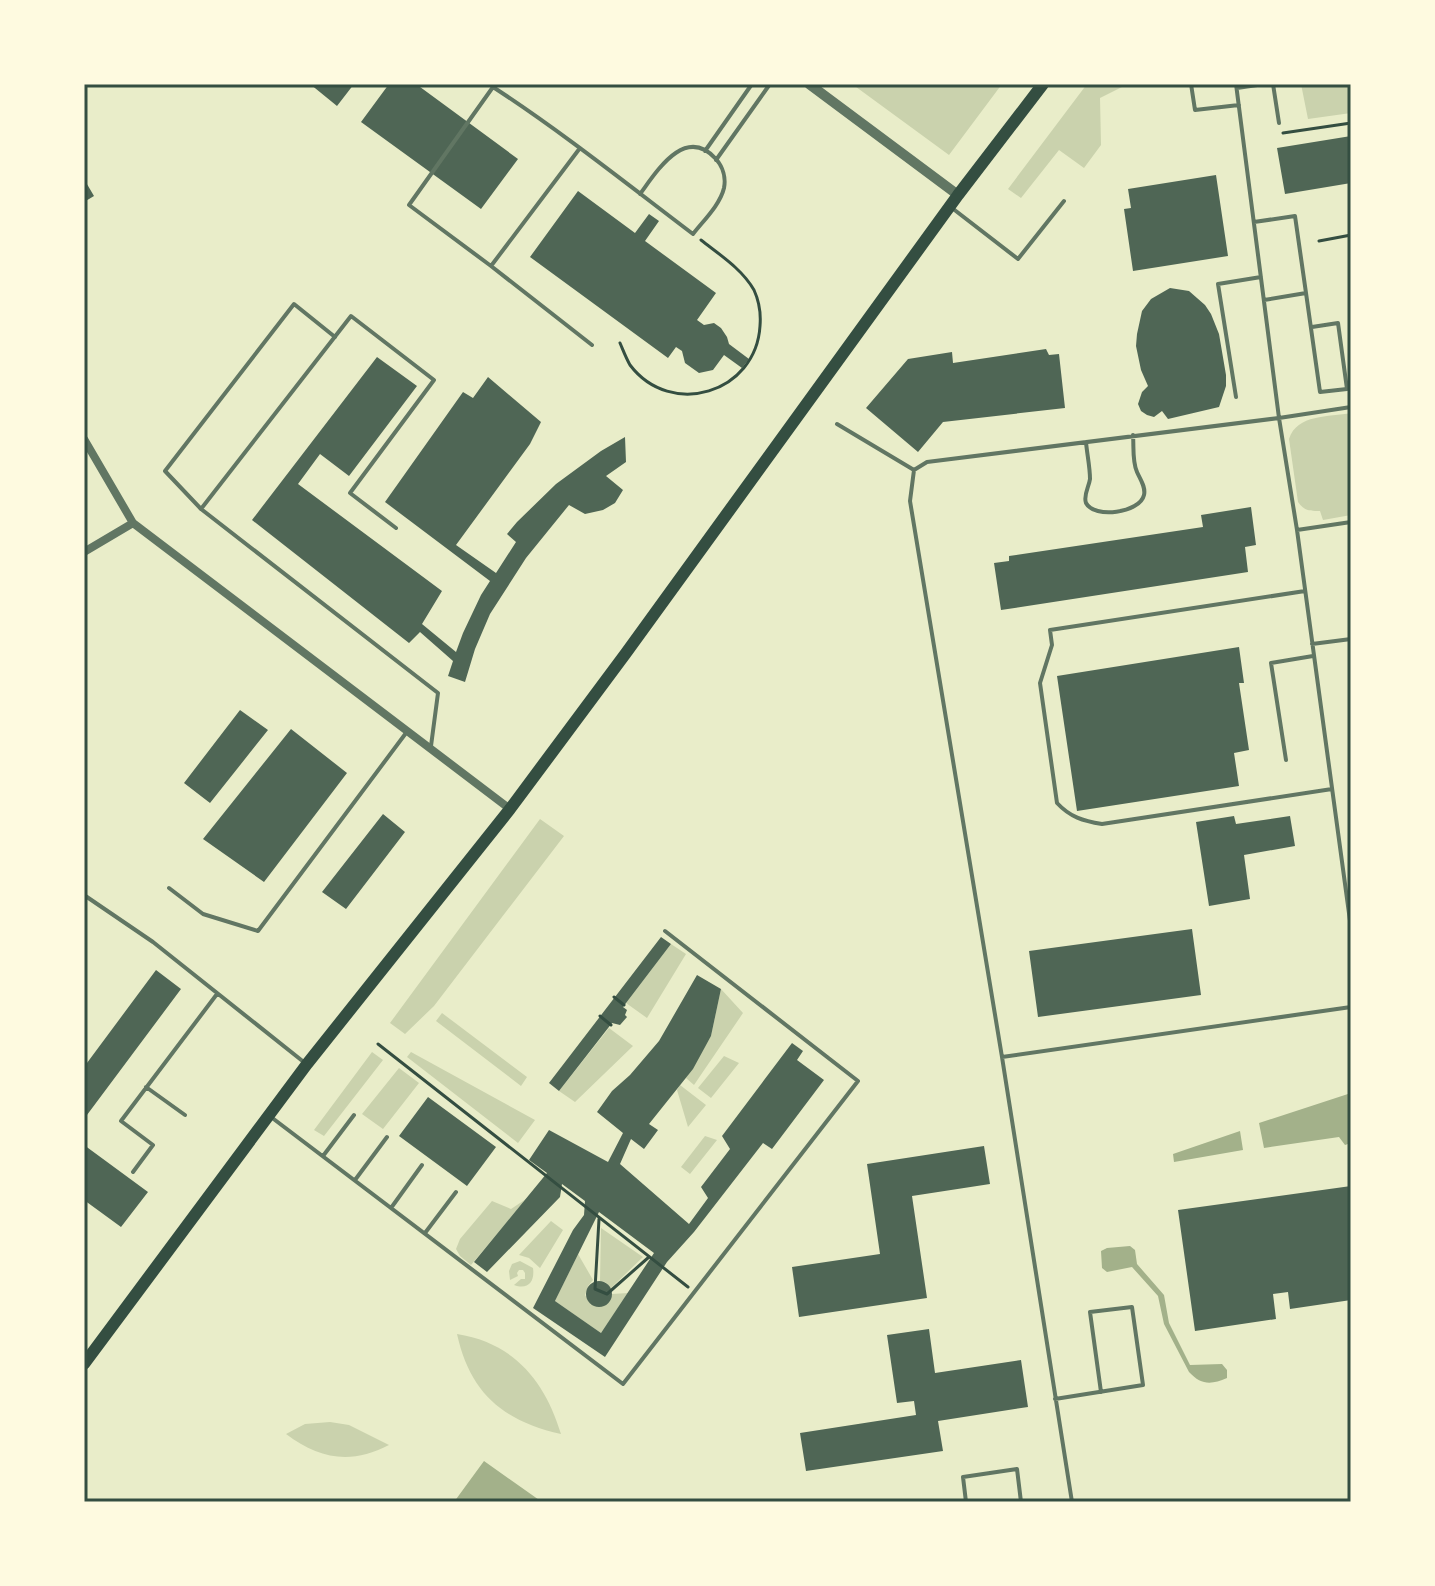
<svg xmlns="http://www.w3.org/2000/svg" width="1435" height="1586" viewBox="0 0 1435 1586" font-family="Figtree,sans-serif">
  <rect width="100%" height="100%" fill="#e9edc9"/>
  <!-- green -->
  <path fill="#cad2ad" d="M852 84H1002L949 155Z
    M1087 84H1128L1100 98 1101 145 1084 168 1059 150 1021 198 1008 189Z
    M1301 84H1351V113L1308 119Z
    M1351 413V515L1323 520 1320 511C1310 511 1304 511 1298 502L1289 439C1297 414 1329 417 1351 413Z
    M540 819 564 836 434 1006 405 1034 390 1023Z
    M671 944 686 954 647 1018 626 1003Z
    M721 989 743 1013 694 1085 686 1078 711 1036Z
    M442 1013 527 1077 521 1086 436 1021Z
    M609 1028 633 1046 575 1102 559 1091Z
    M372 1052 383 1060 324 1136 314 1130Z
    M411 1052 535 1120 518 1143 407 1057Z
    M724 1056 739 1063 711 1098 698 1088Z
    M399 1068 419 1083 383 1129 362 1114Z
    M680 1085 706 1105 688 1127 677 1090Z
    M705 1136 717 1140 690 1174 681 1167Z
    M526 1199 471 1265 460 1256 456 1249 460 1239 492 1201 511 1209Z
    M551 1221 563 1230 540 1268 529 1258 519 1255Z
    M601 1228 643 1257 611 1288 605 1282 600 1281Z
    M578 1254 593 1280 588 1286 585 1295 591 1305 603 1306 609 1301 612 1294 628 1293 601 1333 555 1301Z
    M520 1261 533 1268C535 1282 528 1290 514 1285L521 1279H525V1273L523 1270H519L517 1273 518 1276 510 1280 509 1271 512 1264Z
    M457 1334C514 1343 545 1381 561 1434 503 1421 470 1393 457 1334Z
    M330 1422 349 1425 389 1445C351 1465 319 1459 286 1434L305 1424Z"/>
  <!-- water -->
  <path fill="#a3b18a" d="M1351 1093V1143L1345 1145 1339 1137 1264 1148 1259 1123Z
    M1240 1131 1243 1150 1174 1162 1173 1154Z
    M1130 1246 1135 1250 1137 1264 1164 1295 1169 1323 1190 1365 1222 1364 1227 1370V1378C1211 1385 1201 1385 1189 1372L1164 1324 1158 1296 1132 1267 1107 1272 1102 1268 1101 1251 1107 1248Z
    M484 1461 542 1502H454Z"/>
  <!-- building -->
  <path fill="#4f6655" fill-rule="evenodd" d="M310 84H354L337 106Z
    M389 84H416L518 159 481 209 361 122Z
    M1351 136V183L1285 194 1277 148Z
    M1216 175 1228 256 1133 271 1124 209 1131 208 1128 189Z
    M84 179 94 196 84 202Z
    M578 191 635 233 649 214 659 221 645 241 716 293 697 320 704 325 714 323 721 328 727 337 729 344 749 359 742 368 724 355 713 370 699 373 685 363 682 351 676 347 668 358 530 257Z
    M1170 288 1189 291 1205 305 1211 314 1219 334 1226 375V386L1219 407 1168 419 1162 411 1154 417 1147 415 1141 411 1138 404 1142 392 1148 386 1141 370 1136 346 1137 334 1142 311 1151 299Z
    M1046 349 1049 355 1059 354 1065 408 943 422 918 452 866 408 908 359 952 352 953 363Z
    M377 357 417 386 349 476 320 454 298 484 442 591 422 624 456 652 463 633 481 595 490 581 385 502 463 392 473 398 488 377 541 422 530 444 456 545 496 573 516 542 507 534 517 522 556 484 601 451 625 437 626 462 606 476 623 490 615 503 603 510 585 514 569 505 526 558 490 614 475 649 465 682 448 676 453 661 420 632 409 643 252 520Z
    M1251 507 1256 545 1245 547 1248 572 1001 610 994 563 1009 561V556L1203 527 1201 515Z
    M1239 647 1244 683H1239L1249 750 1234 753 1239 786 1077 811 1057 676Z
    M240 710 268 730 210 803 184 783Z
    M291 729 347 773 264 882 203 839Z
    M383 814 405 832 346 909 322 892Z
    M1234 816 1236 824 1290 816 1295 846 1244 855 1250 899 1209 906 1196 822Z
    M1192 929 1201 995 1038 1017 1029 951Z
    M661 937 671 944 623 1007 627 1010 625 1015 627 1017 620 1025 612 1023 559 1091 549 1083Z
    M156 970 181 989 84 1119V1067Z
    M697 975 721 989 711 1036 693 1069 649 1124 658 1130 644 1149 631 1139 620 1164 689 1224 708 1198 701 1187 730 1149 722 1136 792 1043 803 1051 797 1060 824 1080 772 1149 763 1143 694 1232 667 1262 605 1357 533 1308 573 1230 584 1215 585 1201 562 1184 560 1197 487 1272 474 1262 547 1173 529 1160 549 1130 608 1162 623 1133 597 1112 612 1091 630 1075 659 1041ZM599 1212 654 1253 601 1333 555 1301Z
    M428 1097 496 1147 467 1186 399 1136Z
    M84 1145 148 1192 121 1227 84 1200Z
    M984 1146 990 1184 912 1196 927 1298 799 1317 792 1267 880 1254 867 1164Z
    M1351 1186V1300L1290 1309 1288 1292 1273 1294 1276 1319 1195 1331 1178 1210Z
    M586 1294a13 13 0 1 1 26 0a13 13 0 1 1-26 0Z
    M929 1329 935 1373 1021 1360 1028 1407 938 1421 943 1451 806 1471 800 1433 916 1415 914 1401 897 1403 887 1335Z"/>
  <g fill="none" stroke-linecap="round" stroke-linejoin="round">
    <!-- path -->
    <path stroke="#344e41" stroke-width="3" d="M1283 133 1351 123
      M1319 241 1351 235
      M620 343C623 350 626 358 630 365 671 419 756 393 760 326 761 314 759 301 754 290 742 269 720 255 701 240
      M614 997 624 1005
      M600 1016 611 1025
      M378 1044 688 1287
      M599 1219 595 1289 607 1294 649 1257"/>
    <!-- service -->
    <path stroke="#617663" stroke-width="4" d="M1191 84 1195 110 1239 105
      M1236 84 1279 418 1297 530 1351 928
      M1273 84 1279 123
      M1237 88 1264 84
      M580 148 491 266 592 345
      M705 151 752 84
      M716 160 770 84
      M952 208 1018 259 1064 201
      M1254 222 1295 216 1306 293
      M491 266 409 205 493 87C562 132 627 184 693 234 703 221 720 205 724 188 726 178 723 167 716 159 685 125 657 171 640 194
      M1264 300 1306 293 1320 392 1347 389 1338 323 1312 327
      M1236 397 1218 284 1261 277
      M837 424 914 470
      M1086 442C1087 454 1090 467 1090 479 1089 487 1083 495 1086 503 1094 519 1140 513 1144 495 1146 487 1140 479 1137 472 1132 461 1134 447 1133 435
      M201 509 165 471 294 304 335 337
      M396 528 350 493 434 380 351 316 201 509 438 693 431 746
      M1297 530 1351 522
      M1305 591 1050 630 1052 645 1040 683 1057 803C1070 817 1083 821 1102 824L1332 789
      M1312 644 1351 639
      M1286 760 1271 663 1313 656
      M169 888 203 914 258 931 406 733
      M84 895 153 942 305 1063
      M1002 1057 1351 1007
      M146 1087 185 1115
      M271 1117 623 1384 858 1081 665 931
      M323 1156 354 1115
      M133 1172 153 1145 121 1121 217 994
      M355 1180 387 1137
      M391 1208 422 1165
      M425 1233 456 1192
      M1055 1399 1143 1385 1132 1307 1090 1312 1101 1392
      M966 1502 963 1477 1017 1469 1021 1502
      M1072 1502 1002 1057 910 501 914 470 927 462 1279 418 1351 407"/>
    <!-- minor -->
    <path stroke="#617663" stroke-width="8" d="M84 439 133 523 510 809
      M84 552 133 523"/>
    <!-- tertiary -->
    <path stroke="#617663" stroke-width="10" d="M809 84 958 195"/>
    <!-- primary -->
    <path stroke="#344e41" stroke-width="12" d="M84 1364 307 1064 510 809 626 653 958 195 1043 84"/>
  </g>
  <!-- border -->
  <rect width="1435" height="1586" fill="none" stroke="#fefae0" stroke-width="172"/>
  <rect x="86" y="86" width="1263" height="1414" fill="none" stroke="#344e41" stroke-width="3"/>
</svg>
